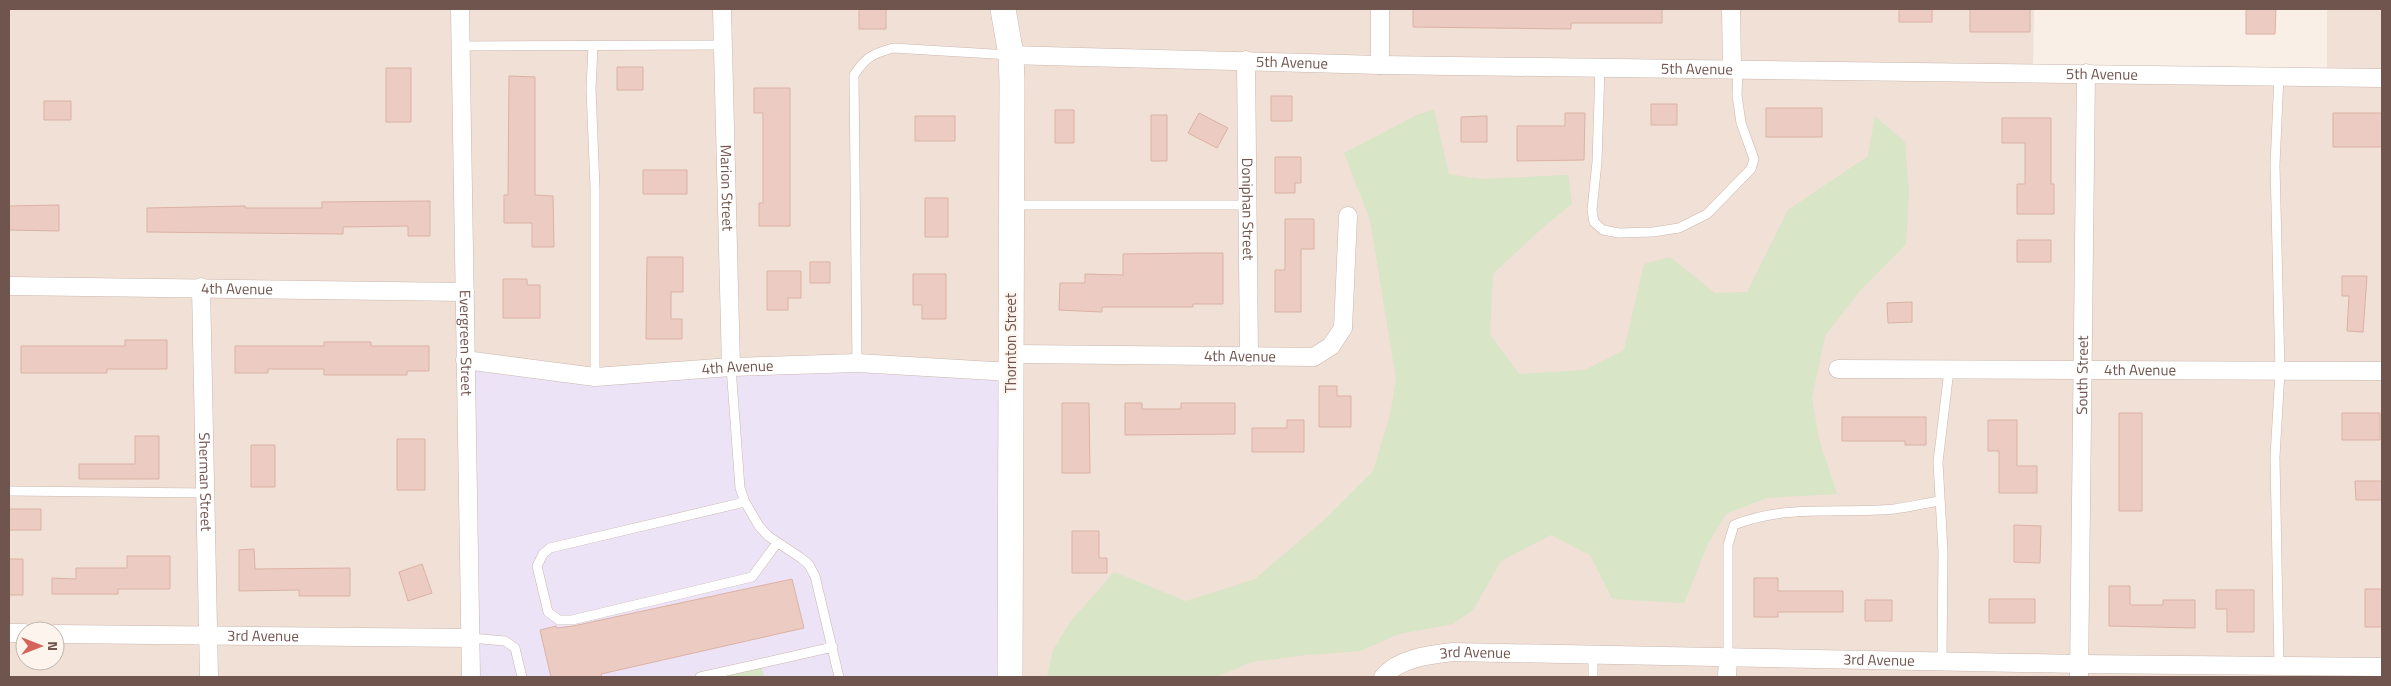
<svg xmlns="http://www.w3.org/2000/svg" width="2391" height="686" viewBox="0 0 2391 686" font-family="'Titillium Web',sans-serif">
  <rect width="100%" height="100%" fill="#faefe7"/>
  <!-- residential -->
  <path fill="#f0e0d6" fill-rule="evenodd" d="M9 9H2034L2033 72 2327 77V9H2382V677H9ZM25 631H55V661H25Z"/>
  <!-- education -->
  <path fill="#ece3f6" d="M465 360 595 377 731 367 1011 372 1010 677H471Z"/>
  <!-- green -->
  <path fill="#d8e5c7" d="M1434 109 1449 174 1480 179 1568 175 1572 204 1541 229 1493 274 1490 334 1519 374 1585 370 1624 350 1644 264 1670 257 1715 293 1747 292 1788 210 1868 156 1875 116 1905 142 1909 193 1906 244 1859 292 1825 336 1812 398 1819 439 1837 494 1766 498 1726 514 1708 544 1684 603 1612 599 1590 555 1551 535 1501 561 1473 610 1453 624 1399 634 1360 651 1307 655 1252 662 1216 677H1047L1053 650 1071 621 1114 572 1186 601 1255 579 1324 520 1373 471 1390 415 1396 379 1370 220 1344 153 1417 115Z
    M762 668 764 677H721Z"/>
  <!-- building -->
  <path fill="#ecccc2" stroke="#dcb1a4" d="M859 9H886V29H859Z
    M1413 9H1662V23H1571V29L1413 27Z
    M1899 9H1932V22H1899Z
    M1970 9H2030V32H1970Z
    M2246 9H2276L2275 34H2246Z
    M617 67H643V90H617Z
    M386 68H411V122H386Z
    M509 76 535 77V195L553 196 554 247H532V223H504V195H508Z
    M754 88H790V226H759V203H763V113H754Z
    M1271 96H1292V121H1271Z
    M44 101H71V120H44Z
    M1651 104H1677V125H1651Z
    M1766 108H1822V137H1766Z
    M1055 110H1074V143H1055Z
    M1199 113 1228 128 1217 148 1188 133Z
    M1565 113H1585L1584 160 1517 161V126H1565Z
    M2333 113H2382V147H2333Z
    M1151 115H1167V161H1151Z
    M915 116H955V141H915Z
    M1487 116V142H1461V117Z
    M2002 118H2051V184H2054V214H2017V184H2025V143H2002Z
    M1275 157H1301V183H1295V193H1275Z
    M643 170H687V194H643Z
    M925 198H948V237H925Z
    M430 201V236H408V226L343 227V234L147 232V208L245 206V208H322V202Z
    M59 205V231L9 230V206Z
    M1285 219H1314V249H1301V312H1275V270H1285Z
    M2017 240H2051V262H2017Z
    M1199 253H1223V304H1193V307H1102V312L1059 310 1060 283H1085V274L1123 275V254Z
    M647 257H683V292H671V319H682V339H646Z
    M810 262H830V283H810Z
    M767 271H801V298H788V310H767Z
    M913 274H946V319H922V305H913Z
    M2342 276H2367L2363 332 2347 331 2349 296H2342Z
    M503 279H527V285H540V318H503Z
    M1912 302V322L1888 323 1887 303Z
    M125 340H167V369H107V373H21V346H125Z
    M324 342H371V346H429V371H407V375H324V369H268V373H235V346H324Z
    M1319 386H1337V396H1351V427H1319Z
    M1062 403H1089L1090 473H1062Z
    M1125 403H1142V409H1181V403H1235V434L1125 435Z
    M2119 413H2142V511H2119Z
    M2342 413H2380V440H2342Z
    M1842 417H1926V445H1905V441H1842Z
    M1287 420H1304V452H1252V428H1287Z
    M1988 420H2017V466H2037V493H1999V451H1988Z
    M135 436H159V479H79V464H135Z
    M397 439H425V490H397Z
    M251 445H275V487H251Z
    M2355 481H2382V500H2356Z
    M9 509H41V530H9Z
    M2014 525 2041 526 2040 563 2014 562Z
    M1072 531H1099V558H1107V573H1072Z
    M254 549 255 569 350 568V596H299V590L239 591V550Z
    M127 556H170V589H118V594H52V578L76 579V568H127Z
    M9 559H23V595H9Z
    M422 564 432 593 408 601 399 572Z
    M1754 578H1778V591H1843V612H1778V617H1754Z
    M792 579 804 628 601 674 602 677H551L540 630 556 626 557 628 573 626Z
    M2109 586H2130V605H2163V600H2195V628L2109 626Z
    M2365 589H2382V627H2365Z
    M2216 590H2254V632H2227V609H2216Z
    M1989 599H2035V623H1989Z
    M1865 600H1892V621H1865Z"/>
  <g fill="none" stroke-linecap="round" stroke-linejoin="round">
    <!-- lane casing -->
    <g stroke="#cab7ae" stroke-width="10">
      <path id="lane" d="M461 46 722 45
        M593 46 591 89 595 188V377
        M1600 67 1597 162 1592 210 1594 222 1603 230 1619 233 1653 232 1679 228 1707 214 1751 169 1754 159 1741 123 1737 95 1738 69
        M1013 205H1248
        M857 363 854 75C866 57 872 54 893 48L1010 55
        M731 367 740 488 745 502 759 526 768 536 801 558 809 565 815 576 839 677
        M9 491 207 493
        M745 502 550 548 543 554 537 566 548 612 559 620H572L752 577 777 543
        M470 638 505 641 515 648 522 677
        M1728 659V545L1734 525C1786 504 1840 514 1894 509 1910 507 1925 503 1940 501
        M1942 662 1943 551 1938 462 1949 370
        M2279 666 2275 457 2280 371 2275 165 2279 76
        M700 677 833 647
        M1593 677V655"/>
    </g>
    <!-- street casing -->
    <g stroke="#cab7ae" stroke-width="19">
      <g id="street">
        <path id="s1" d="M460 9 471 677"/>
        <path id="s2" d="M722 9 731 367"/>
        <path d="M1731 9 1732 69"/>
        <path id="s3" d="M1011 55 1380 65 2382 78"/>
        <path id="s4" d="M1246 60 1249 357"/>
        <path d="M1380 65V9"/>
        <path id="s5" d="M9 286 465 292"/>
        <path id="s6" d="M201 287 209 677"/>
        <path id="s7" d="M1011 354 1314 357 1331 346 1343 328 1348 216"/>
        <path id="s8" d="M465 360 595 377 731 367 857 363 1011 372"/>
        <path id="s9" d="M1838 369 2382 371"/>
        <path d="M9 633H25"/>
        <path id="s10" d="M55 634 470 638"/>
        <path id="s11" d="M1383 677C1399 658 1428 655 1453 652L2079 664 2382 667"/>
        <path d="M1727 677 1728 659"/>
        <path id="s12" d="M2079 677 2086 73"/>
      </g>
    </g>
    <!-- secondary casing -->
    <g stroke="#ceb8af" stroke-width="26">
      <path id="secondary" d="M1003 9 1011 55 1012 82 1010 677"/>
    </g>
    <!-- lane -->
    <use href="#lane" stroke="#fff" stroke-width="9"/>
    <!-- street -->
    <use href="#street" stroke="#fff" stroke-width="18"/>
    <!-- secondary -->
    <use href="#secondary" stroke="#fff" stroke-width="25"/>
  </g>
  <g text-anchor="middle" stroke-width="4" stroke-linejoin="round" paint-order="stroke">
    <!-- street labels -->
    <g font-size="15" fill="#70554e" stroke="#fdf4ed">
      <text dy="5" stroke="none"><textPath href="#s3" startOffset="281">5th Avenue</textPath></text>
      <text dy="5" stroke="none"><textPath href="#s3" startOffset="686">5th Avenue</textPath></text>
      <text dy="5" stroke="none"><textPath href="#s3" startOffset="1091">5th Avenue</textPath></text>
      <text dy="5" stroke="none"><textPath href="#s2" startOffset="179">Marion Street</textPath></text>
      <text dy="5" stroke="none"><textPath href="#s4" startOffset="149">Doniphan Street</textPath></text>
      <text dy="5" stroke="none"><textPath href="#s5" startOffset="228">4th Avenue</textPath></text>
      <text dy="5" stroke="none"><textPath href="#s1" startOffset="334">Evergreen Street</textPath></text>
      <text transform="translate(1011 343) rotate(-90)" y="5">Thornton Street</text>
      <text dy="5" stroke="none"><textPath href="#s7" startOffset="229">4th Avenue</textPath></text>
      <text dy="5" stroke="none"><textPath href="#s8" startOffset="274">4th Avenue</textPath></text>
      <text dy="5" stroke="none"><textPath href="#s9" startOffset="302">4th Avenue</textPath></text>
      <text dy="5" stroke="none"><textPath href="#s12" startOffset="302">South Street</textPath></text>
      <text dy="5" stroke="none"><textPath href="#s6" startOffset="195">Sherman Street</textPath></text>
      <text dy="5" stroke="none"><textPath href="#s10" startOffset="208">3rd Avenue</textPath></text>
      <text dy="5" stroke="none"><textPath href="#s11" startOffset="98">3rd Avenue</textPath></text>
      <text dy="5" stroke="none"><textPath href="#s11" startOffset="502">3rd Avenue</textPath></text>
    </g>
  </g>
  <!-- border -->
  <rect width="2391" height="686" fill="none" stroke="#70554e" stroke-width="20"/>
  <!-- north arrow -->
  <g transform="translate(40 646) rotate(90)"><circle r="24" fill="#fdf4ed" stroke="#c5b4ad"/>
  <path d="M0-4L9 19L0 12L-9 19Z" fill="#d5645a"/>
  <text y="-8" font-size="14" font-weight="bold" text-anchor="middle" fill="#70554e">N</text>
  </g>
</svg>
